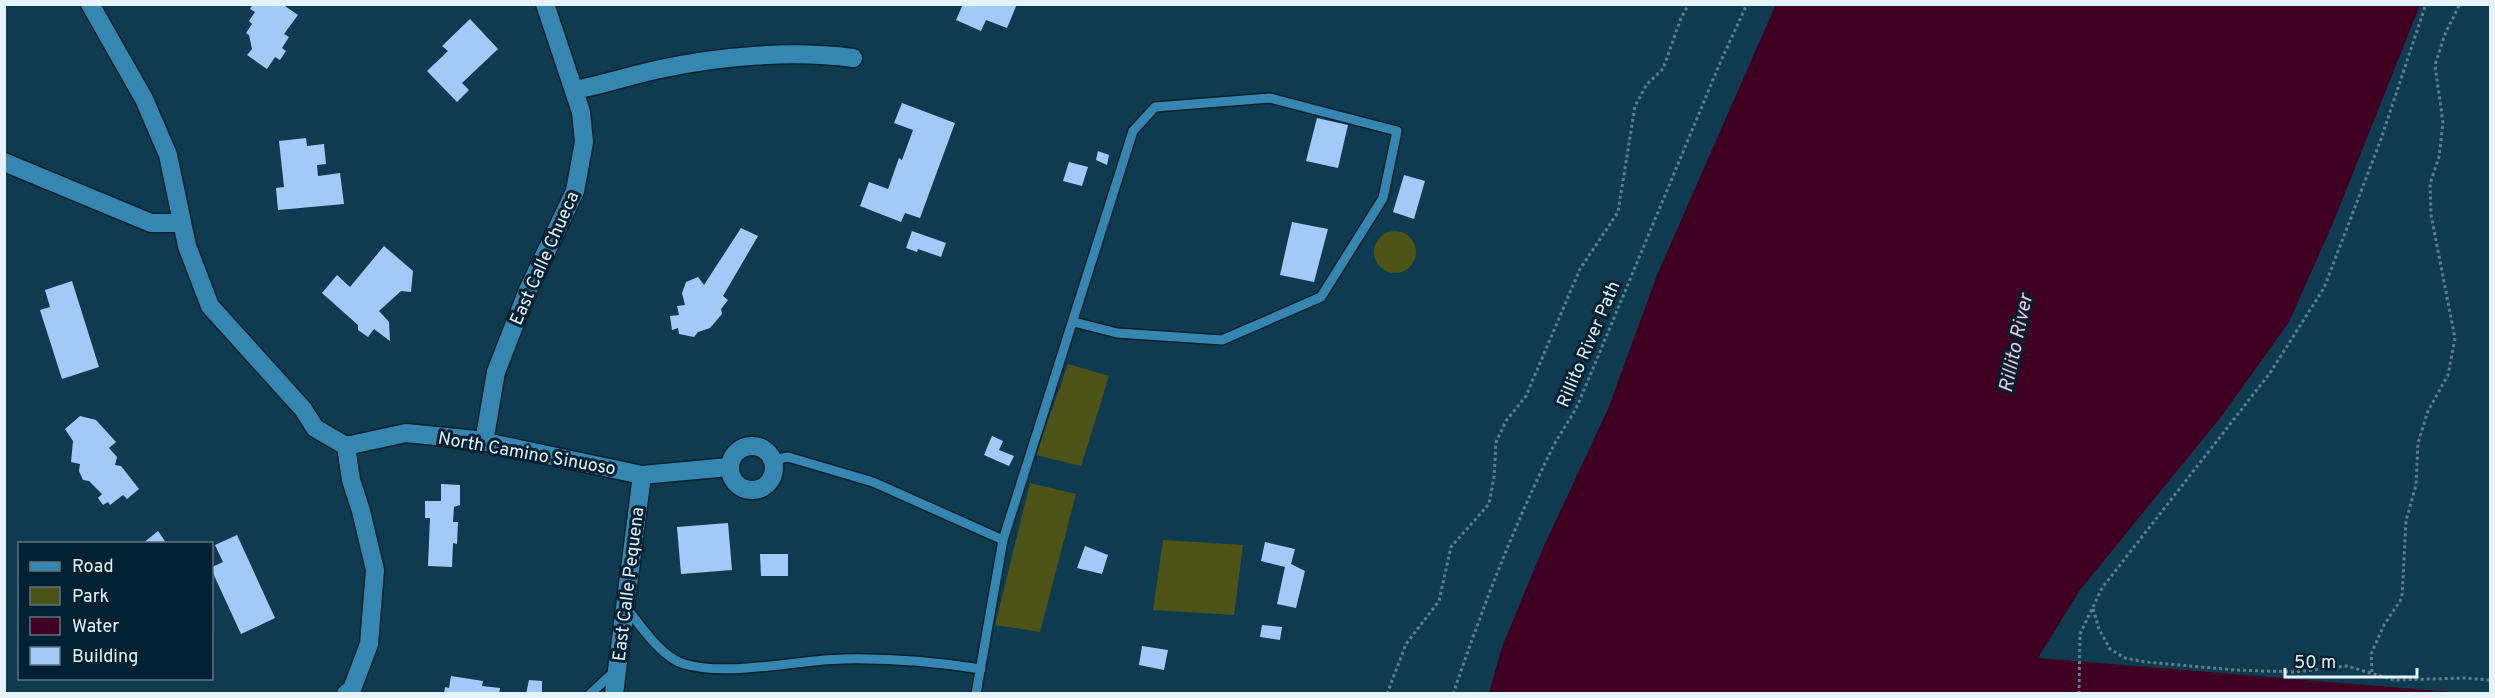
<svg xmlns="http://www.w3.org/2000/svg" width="2495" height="698" viewBox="0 0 2495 698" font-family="Overpass,sans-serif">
  <rect width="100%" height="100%" fill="#0f3b50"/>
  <!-- green -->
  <path fill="#4d5316" d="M1374 252a21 21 0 1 1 42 0a21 21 0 1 1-42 0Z
    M1068 364 1109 376 1081 466 1036 455Z
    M1030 483 1076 494 1040 632 995 625Z
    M1163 540 1243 545 1234 615 1153 610Z"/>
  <!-- water -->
  <path fill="#400021" d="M1776 4 2420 5 2333 223 2289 322 2221 417 2080 590 2038 658 2463 693H1489L1502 647 1543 548 1608 409 1657 275Z"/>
  <!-- building -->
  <path fill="#a3c9f9" d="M253 4H282L298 15 284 34 289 37 282 48 286 51 280 60 275 57 267 69 247 55 252 49 249 35 246 33 252 24 249 21 255 12 250 9Z
    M963 4H1017L1007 28 986 20 981 31 956 20Z
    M470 19 498 49 462 83 469 90 457 102 427 71 448 51 442 46Z
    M902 103 955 123 920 218 905 213 901 222 860 206 869 182 888 189 899 158 902 160 913 130 894 123Z
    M1317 118 1348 125 1338 168 1306 161Z
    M306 138 307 146 324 144 326 164 317 165 318 176 340 173 344 204 278 210 276 188 284 187 279 141Z
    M1098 151 1109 155 1107 165 1096 160Z
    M1069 162 1088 167 1082 186 1063 181Z
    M1404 175 1425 181 1414 219 1393 212Z
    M1292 222 1328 229 1314 282 1280 275Z
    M741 228 758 236 723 296 728 300 721 309 722 314 710 328 698 332 694 337 679 334 678 328 672 330 670 316 679 315 677 306 685 305 682 293 686 282 698 277 704 285Z
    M912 231 946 243 941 257 918 249 917 252 906 248Z
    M384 246 413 271 411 292 401 291 379 311 389 322 390 341 374 329 368 337 358 330V325L322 293 337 275 350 287Z
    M72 281 99 367 62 379 40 310 50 307 45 290Z
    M80 416 96 420 116 442 109 448 117 457 115 465 121 466 139 489 127 499 123 495 110 505 108 502 103 505 98 498 102 494 89 481 83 480 79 471 80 464 71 462 73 441 65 429Z
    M992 436 1003 441 999 450 1014 456 1009 466 984 455Z
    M441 484 460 485V505L454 507 453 522H458L457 544 453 543 452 567 428 566 430 518H425V501H441Z
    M728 523 732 570 681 574 677 527Z
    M158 531 167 544H142Z
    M237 535 275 618 241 634 212 571V567L223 562 215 545Z
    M1265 542 1295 549 1291 564 1305 571 1296 608 1277 604 1285 567 1261 561Z
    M1085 546 1108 555 1102 574 1077 568Z
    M760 554H788V576H761Z
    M1262 625 1282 627 1280 640 1260 637Z
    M1142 646 1168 650 1164 670 1139 665Z
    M451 676 483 681 482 686 500 688 499 694H444L445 687 449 688Z
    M529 680 542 681V694H526Z"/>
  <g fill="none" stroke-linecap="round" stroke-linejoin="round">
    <!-- lane casing -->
    <g stroke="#07202e" stroke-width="12">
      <path id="lane" d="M773 460 788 457 873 482 1003 540
        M626 607C639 624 662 658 684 664 728 677 795 660 843 659 889 658 936 662 981 669
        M590 694 616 670
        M976 694 1003 540 1133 131 1155 107 1270 98 1397 131 1383 198 1321 297 1222 340 1117 333 1074 322"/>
    </g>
    <!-- street casing -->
    <g stroke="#07202e" stroke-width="21">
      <path id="street" d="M90 4 144 99 168 155 187 246 210 306 303 409 315 428 346 446 406 433 476 440 642 475 729 467
        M574 90C603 85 631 75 660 69 721 56 792 50 853 58
        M4 162 151 223H182
        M484 442 496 372 528 290 575 191 584 142 581 112 545 4
        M730 468a22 22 0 1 1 44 0a22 22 0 1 1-44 0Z
        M346 446 351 480 361 511 375 570 369 644 352 689 346 694
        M614 694 642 475"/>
    </g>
    <!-- path -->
    <path stroke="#5c7d8e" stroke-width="3" stroke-dasharray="3 3" stroke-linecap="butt" d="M2093 609 2099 629 2110 649 2125 658 2146 662 2235 670 2294 672 2347 666 2394 680 2466 678 2490 680
      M2372 672 2371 654 2384 625 2402 598 2406 521 2416 485 2418 443 2428 411 2448 375 2455 338 2431 215 2430 184 2439 157 2443 123 2435 65 2445 34 2460 4
      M1387 694 1406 644 1439 601 1451 547 1489 504 1494 477 1496 442 1506 421 1526 396 1580 269 1618 212 1635 106 1647 84 1663 69 1681 18 1689 4
      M1453 694C1482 609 1514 525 1554 445 1562 430 1572 417 1579 402L1720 63 1747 4
      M2079 694 2080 634 2102 588 2270 373 2324 288 2381 139 2426 4"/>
    <!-- lane -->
    <use href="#lane" stroke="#3586b0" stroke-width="9"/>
    <!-- street -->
    <use href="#street" stroke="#3586b0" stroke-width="18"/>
  </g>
  <g text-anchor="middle" stroke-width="6" stroke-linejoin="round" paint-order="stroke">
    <!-- street labels -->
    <g font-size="18" fill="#e4f3fc" stroke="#002132">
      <text transform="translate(544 258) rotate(-66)" y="6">East Calle Chueca</text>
      <text transform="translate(1588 344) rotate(-67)" y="6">Rillito River Path</text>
      <text transform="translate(527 453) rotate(10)" y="6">North Camino Sinuoso</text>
      <text transform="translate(628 584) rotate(-83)" y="6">East Calle Pequena</text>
    </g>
    <!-- water labels -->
    <g font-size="20" font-style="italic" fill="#f2c6d6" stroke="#002132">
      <text transform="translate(2015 343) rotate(-78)" y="7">Rillito River</text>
    </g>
  </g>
  <!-- border -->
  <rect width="2495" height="698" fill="none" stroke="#e4f3fc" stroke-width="12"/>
  <!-- legend -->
  <rect x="18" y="542" width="195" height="138" fill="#002132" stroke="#5b7583" stroke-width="1.5"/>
  <rect x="30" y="562" width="30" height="9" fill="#3586b0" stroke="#5b7583" stroke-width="1.5"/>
  <text x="72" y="572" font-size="18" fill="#e4f3fc">Road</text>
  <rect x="30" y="587" width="30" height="18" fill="#4d5316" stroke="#5b7583" stroke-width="1.5"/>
  <text x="72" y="602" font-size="18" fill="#e4f3fc">Park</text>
  <rect x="30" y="617" width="30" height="18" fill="#400021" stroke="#5b7583" stroke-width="1.5"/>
  <text x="72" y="632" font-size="18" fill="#e4f3fc">Water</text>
  <rect x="30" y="647" width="30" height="18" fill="#a3c9f9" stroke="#5b7583" stroke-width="1.5"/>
  <text x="72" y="662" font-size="18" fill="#e4f3fc">Building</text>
  <!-- scale -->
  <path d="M2285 668v9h132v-9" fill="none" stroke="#e4f3fc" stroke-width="3"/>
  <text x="2294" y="668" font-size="18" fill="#e4f3fc" stroke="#002132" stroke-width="4.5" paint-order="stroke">50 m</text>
</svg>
